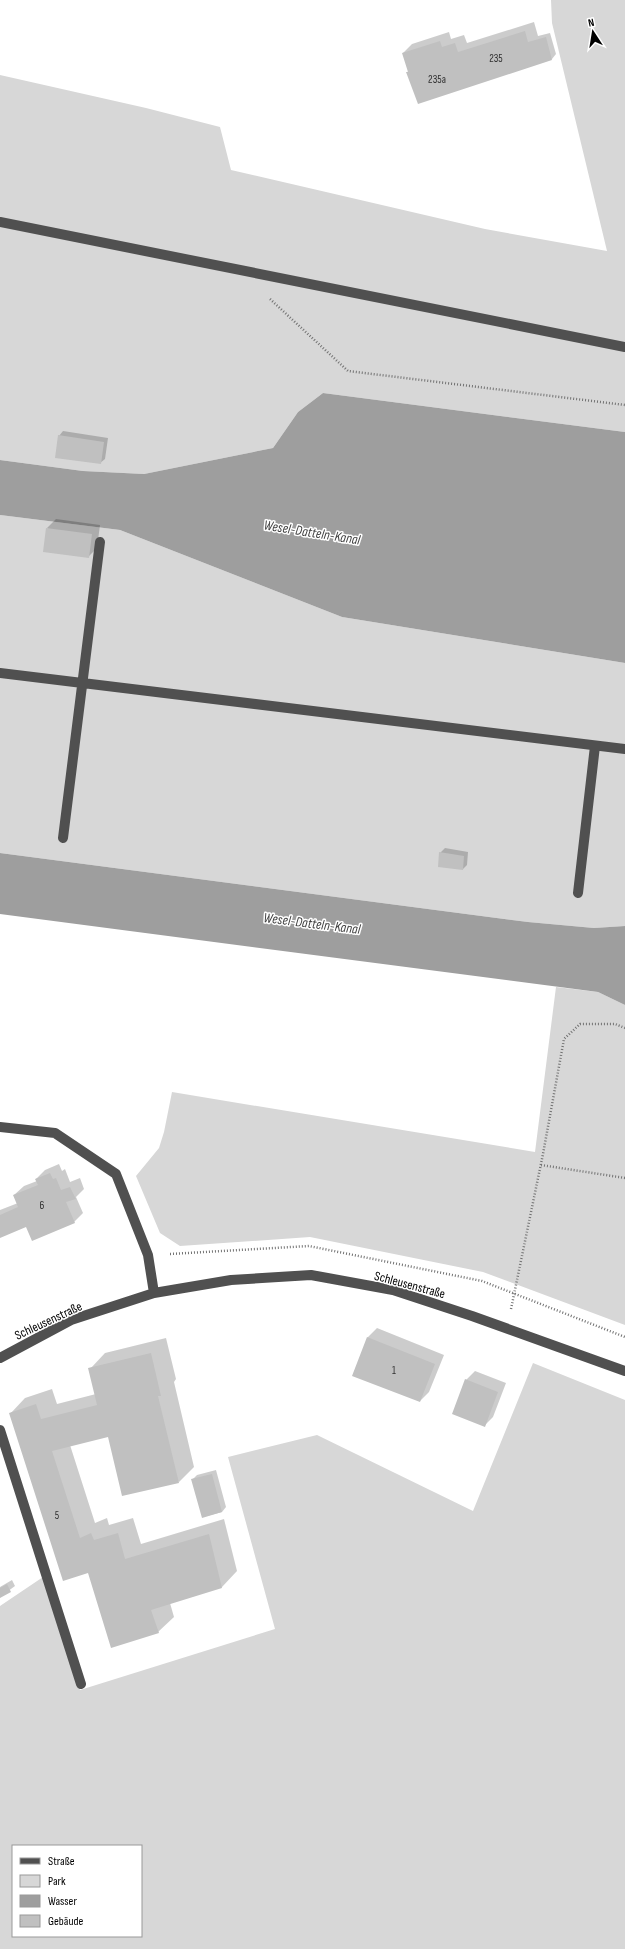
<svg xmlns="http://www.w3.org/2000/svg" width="625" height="1949" viewBox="0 0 625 1949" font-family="'Sofia Sans Condensed',sans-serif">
  <rect width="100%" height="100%" fill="#fff"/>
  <!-- green -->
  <path fill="#d7d7d7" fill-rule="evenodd" d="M551 0H625V432L323 393 298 412 273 448 144 474 83 471 0 460V75L146 108 220 127 231 170 485 229 607 251 552 23Z
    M0 515 120 530 342 617 625 663V926L594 928 528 922 0 853Z
    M556 987 598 992 625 1005V1325L483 1272 310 1237 180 1246 160 1233 136 1176 159 1148 164 1132 172 1092 535 1152Z
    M533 1363 625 1400V1949H0V1606L46 1575 80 1690 275 1629 228 1457 317 1435 473 1511ZM13 1846H141V1936H13Z"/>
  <!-- water -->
  <path fill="#9e9e9e" d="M323 393 625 432V663L342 617 120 530 0 515V460L83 471 144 474 273 448 298 412Z
    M0 853 528 922 594 928 625 926V1005L598 992 0 914Z"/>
  <!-- shadow -->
  <path fill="#0003" d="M534 22 538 36 550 33 556 54 552 59 407 72 409 71 403 53 412 44 449 32 451 39 464 35 467 43Z
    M63 431 108 438 105 459 100 463 59 436Z
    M56 519 100 525 97 548 88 557 47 528Z
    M445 848 468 852 467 865 463 869 440 853Z
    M59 1164 62 1171 65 1169 70 1182 80 1178 84 1189 76 1197 83 1213 74 1222 27 1226 0 1237V1210L18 1203 14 1195 24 1186 37 1181 36 1179 45 1170Z
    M377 1328 444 1355 429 1392 420 1401 353 1375 368 1337Z
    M166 1338 176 1379 174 1382 194 1467 179 1482 109 1436 70 1445 95 1523 107 1518 109 1525 133 1518 141 1544 224 1519 237 1571 222 1587 170 1603 174 1617 158 1632 88 1572 10 1414 25 1398 52 1389 57 1404 96 1394 90 1369 105 1353Z
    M475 1371 506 1383 493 1417 484 1426 466 1380Z
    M216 1470 226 1507 222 1512 203 1517 193 1479 197 1475Z
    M12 1580 15 1586 0 1597V1587Z"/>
  <!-- building -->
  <path fill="#c0c0c0" d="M525 31 528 42 546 37 552 60 418 104 406 72H408L402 53 440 41 442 47 455 43 458 52Z
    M58 435 104 442 101 464 55 458Z
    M46 528 92 534 89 558 43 552Z
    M439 852 464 856 463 870 438 867Z
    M50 1173 53 1179 56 1178 61 1190 70 1187 76 1199 66 1202 75 1223 32 1241 26 1227 0 1238V1215L18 1207 13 1195 38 1185 35 1179Z
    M367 1337 435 1364 420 1402 352 1376Z
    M151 1353 161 1396H158L179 1483 122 1496 108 1437 52 1451 80 1538 91 1533 94 1540 118 1533 125 1559 209 1534 222 1588 151 1610 159 1633 111 1648 88 1573 63 1581 9 1413 36 1404 41 1419 97 1405 88 1368Z
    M465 1379 498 1392 485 1427 452 1414Z
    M212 1474 222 1512 202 1518 191 1479Z
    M7 1584 11 1592 0 1598V1588Z"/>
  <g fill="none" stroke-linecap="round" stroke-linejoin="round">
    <!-- path -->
    <path stroke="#727272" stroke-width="2.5" stroke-dasharray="1 2" stroke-linecap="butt" d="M270 299 348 371 625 405
      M541 1165 625 1178
      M170 1254 309 1246 482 1281 625 1337
      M511 1309 543 1154 564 1039 580 1024H615L625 1028"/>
    <!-- minor -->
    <path stroke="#505050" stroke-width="10" d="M0 222 625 347
      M0 673 625 749
      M63 838 100 542
      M578 893 595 746
      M0 1127 55 1133 116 1174 148 1255 154 1293
      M0 1358 71 1320 154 1293 231 1280 311 1275 393 1290 472 1316 625 1371
      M0 1430 81 1684"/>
  </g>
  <g text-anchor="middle" stroke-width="3" stroke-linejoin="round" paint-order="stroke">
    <!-- number labels -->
    <g font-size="11" fill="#303030">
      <text x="496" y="62">235</text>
      <text x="437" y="83">235a</text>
      <text x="42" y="1209">6</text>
      <text x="394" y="1374">1</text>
      <text x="57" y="1519">5</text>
    </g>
    <!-- street labels -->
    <g font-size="13" fill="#000" stroke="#fff">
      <text transform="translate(410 1284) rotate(15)" y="5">Schleusenstraße</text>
      <text transform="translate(48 1320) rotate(-25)" y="5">Schleusenstraße</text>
    </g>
    <!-- water labels -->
    <g font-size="14" font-style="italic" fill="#3f3f3f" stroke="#fff">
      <text transform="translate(312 532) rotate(9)" y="5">Wesel-Datteln-Kanal</text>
      <text transform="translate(312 923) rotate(7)" y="5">Wesel-Datteln-Kanal</text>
    </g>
  </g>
  <!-- legend -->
  <rect x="12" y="1845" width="130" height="92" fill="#ffffff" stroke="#999999"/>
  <rect x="20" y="1858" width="20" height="6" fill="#505050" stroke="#999999"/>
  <text x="48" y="1865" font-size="12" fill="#000000">Straße</text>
  <rect x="20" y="1875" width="20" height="12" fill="#d7d7d7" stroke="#999999"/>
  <text x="48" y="1885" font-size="12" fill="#000000">Park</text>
  <rect x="20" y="1895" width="20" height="12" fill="#9e9e9e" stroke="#999999"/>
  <text x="48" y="1905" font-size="12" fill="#000000">Wasser</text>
  <rect x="20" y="1915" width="20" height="12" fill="#c0c0c0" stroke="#999999"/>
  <text x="48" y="1925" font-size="12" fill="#000000">Gebäude</text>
  <!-- north arrow -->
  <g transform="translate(593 32) rotate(348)" stroke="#ffffff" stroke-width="3" paint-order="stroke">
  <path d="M0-3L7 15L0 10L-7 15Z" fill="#000000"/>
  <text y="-6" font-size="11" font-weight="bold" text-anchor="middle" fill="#000000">N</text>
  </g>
</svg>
